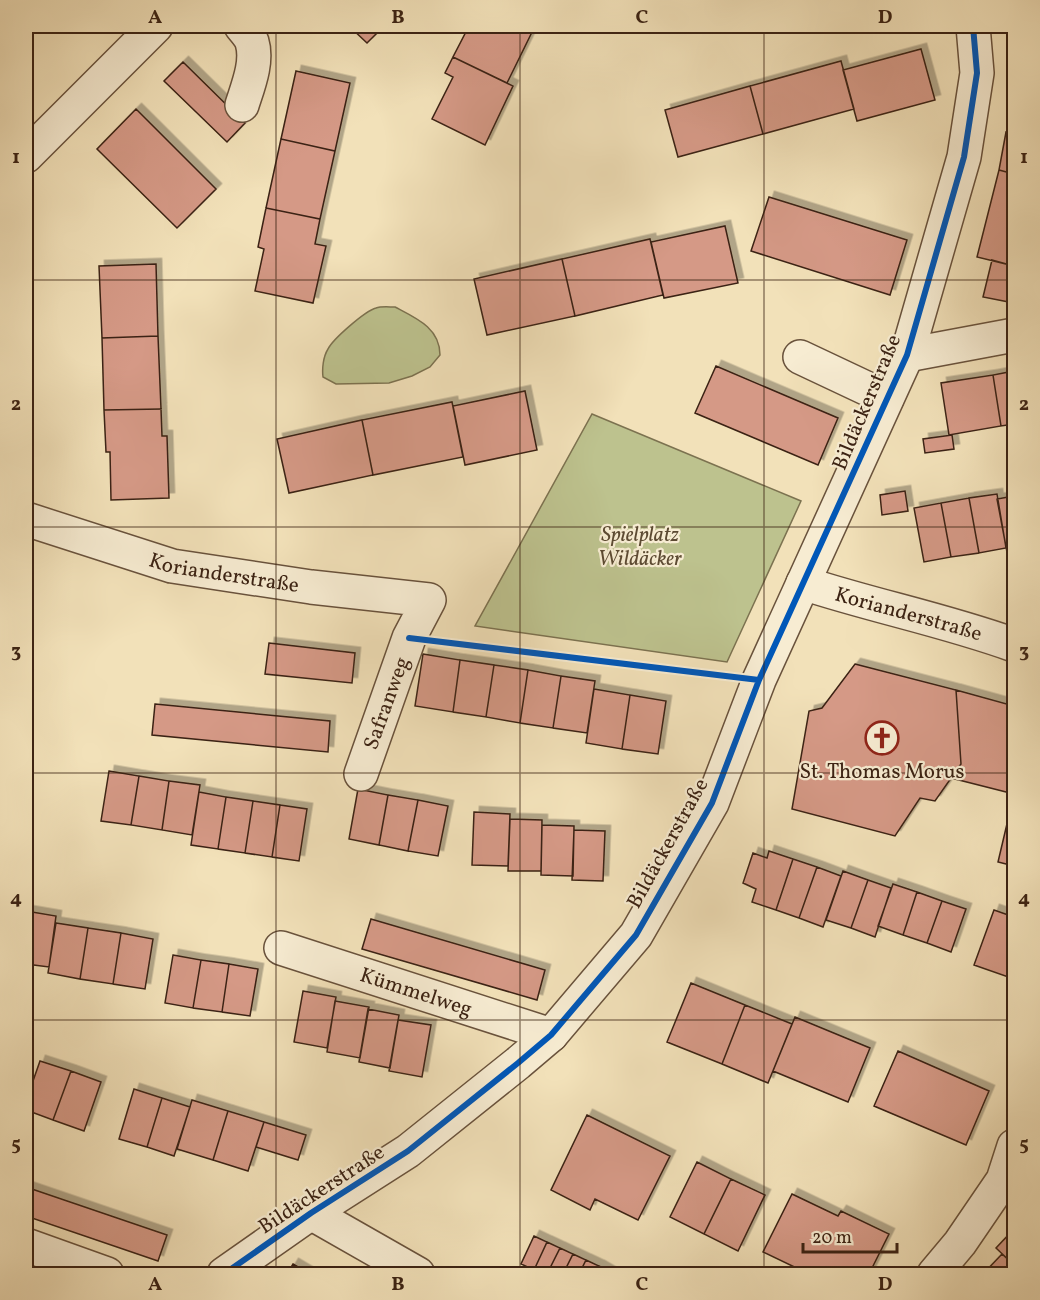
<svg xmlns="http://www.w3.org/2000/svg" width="1040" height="1300" viewBox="0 0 1040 1300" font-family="Vollkorn,serif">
  <defs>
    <filter id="shadow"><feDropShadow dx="5.5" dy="-5.5" stdDeviation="0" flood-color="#0004"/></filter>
  </defs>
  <rect width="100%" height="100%" fill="#f2e1b9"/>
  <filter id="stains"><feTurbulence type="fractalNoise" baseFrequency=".00333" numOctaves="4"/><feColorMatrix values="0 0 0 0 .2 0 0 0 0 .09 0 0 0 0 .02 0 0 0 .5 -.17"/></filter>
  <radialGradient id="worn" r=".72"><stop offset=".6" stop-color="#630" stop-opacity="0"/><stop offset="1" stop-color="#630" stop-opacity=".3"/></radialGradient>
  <!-- green -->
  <path fill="#bdc28e" stroke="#7c7250" stroke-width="1.5" d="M395 307C416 318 440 328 440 355L430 367 412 376 389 383 336 384 323 377C322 369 323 357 328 349 333 339 365 311 376 308 381 306 389 307 395 307Z
    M592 414 801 501 727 662 475 626Z"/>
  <!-- building -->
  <path fill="#d59986" stroke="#3b2213" stroke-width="1.5" filter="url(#shadow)" d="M349 26H384L367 43Z
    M469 26H535L507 83 453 57Z
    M921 49 935 100 857 121 843 70Z
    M453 57 513 86 485 145 432 119 453 77 445 73Z
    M841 61 854 109 763 134 750 86Z
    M183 62 245 123 227 142 164 81Z
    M296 71 350 83 335 151 281 139Z
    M750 86 763 134 678 157 665 110Z
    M136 109 216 189 177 228 97 149Z
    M1006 132 1014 134V174L999 170Z
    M281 139 335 151 320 219 266 208Z
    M999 170 1014 174V266L977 257Z
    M769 197 907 240 890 295 751 251Z
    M266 208 320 219 315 244 326 246 313 303 255 291 264 249 258 247Z
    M725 226 738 283 664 298 651 242Z
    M650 239 663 295 575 316 562 259Z
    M562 259 575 316 487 335 474 279Z
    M992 260 1014 266V303L983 297Z
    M156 264 158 336 102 338 99 266Z
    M158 336 161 409 104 410 102 338Z
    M716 366 838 418 818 465 695 413Z
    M1014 371V424L1001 426 993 375Z
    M993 375 1001 426 949 435 941 383Z
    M525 391 537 450 465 465 453 406Z
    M452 402 463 457 373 475 362 420Z
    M161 409 162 436H167L169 498 111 500 110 452H106L104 410Z
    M362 420 373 475 289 493 277 439Z
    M952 435 954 449 925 453 923 439Z
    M905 491 908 511 882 515 880 495Z
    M997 494 1006 548 979 553 969 498Z
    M1014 496V550L1007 552 997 499Z
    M969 498 979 553 951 557 941 503Z
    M941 503 951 557 924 562 914 508Z
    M269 643 355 653 352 683 265 674Z
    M423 654 460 660 453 712 415 706Z
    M460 660 494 665 486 717 453 712Z
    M855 664 956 690 961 764 935 801 920 798 895 836 792 809 809 711 822 708Z
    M494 665 528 670 520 723 486 717Z
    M528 670 561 676 553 728 520 723Z
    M561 676 595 681 587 733 553 728Z
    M594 689 630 695 622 749 586 743Z
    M956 690 1014 706V794L951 778 961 764Z
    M630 695 666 701 658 754 622 749Z
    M155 704 330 721 328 752 152 735Z
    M109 771 139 776 131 825 101 821Z
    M139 776 169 781 162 830 131 825Z
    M169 781 200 785 192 835 162 830Z
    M358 789 388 795 379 845 349 839Z
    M199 792 226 797 218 849 191 845Z
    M1014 794V866L998 862Z
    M388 795 418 800 408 851 379 845Z
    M226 797 253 801 245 853 218 849Z
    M418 800 448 806 438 856 408 851Z
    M253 801 280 805 272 857 245 853Z
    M280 805 307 809 299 861 272 857Z
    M474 812 510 814 508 866 472 865Z
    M510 819 542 820 541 871H508Z
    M542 825 574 826 573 876 541 875Z
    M574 830 605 831 603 881 572 880Z
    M769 851 793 859 776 910 752 902 756 889 743 883 753 853 767 858Z
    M793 859 817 867 799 918 776 910Z
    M817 867 841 876 823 927 799 918Z
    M843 871 868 880 851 928 826 920Z
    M868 880 891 888 875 937 851 928Z
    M893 884 917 892 903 935 878 926Z
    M917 892 942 901 927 943 903 935Z
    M942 901 966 909 951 952 927 943Z
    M994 910 1014 917V979L974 965Z
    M26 911 56 916 49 967 26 964Z
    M371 919 545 970 537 1000 362 949Z
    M56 923 88 928 80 979 48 973Z
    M88 928 121 933 113 984 80 979Z
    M121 933 153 939 145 989 113 984Z
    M173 955 201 960 193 1008 165 1003Z
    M201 960 229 964 222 1012 193 1008Z
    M229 964 258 969 250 1016 222 1012Z
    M691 983 745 1005 722 1064 667 1042Z
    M303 991 336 997 327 1048 294 1042Z
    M335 1001 369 1007 360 1058 327 1052Z
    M745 1005 792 1024 768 1083 722 1064Z
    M368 1009 399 1015 390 1068 359 1062Z
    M795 1017 870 1048 848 1102 773 1071Z
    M398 1020 431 1025 422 1077 389 1071Z
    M898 1051 989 1091 966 1145 874 1106Z
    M40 1061 71 1071 53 1120 26 1110V1101Z
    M71 1071 101 1082 84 1131 53 1120Z
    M134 1089 162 1098 147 1147 119 1139Z
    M162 1098 190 1107 174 1156 147 1147Z
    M192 1100 228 1111 213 1160 177 1149Z
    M228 1111 264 1122 248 1171 213 1160Z
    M587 1115 670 1156 638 1220 595 1199 590 1210 551 1190Z
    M264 1122 306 1135 298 1160 256 1147Z
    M697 1162 731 1179 704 1234 670 1217Z
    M731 1179 765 1195 738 1251 704 1234Z
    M26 1187 167 1235 158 1261 26 1216Z
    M792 1194 838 1216 841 1211 889 1234 869 1274H818L811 1271 809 1274 763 1252Z
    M1014 1229V1265L996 1248Z
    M534 1236 547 1242 534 1270 521 1264Z
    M547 1242 560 1248 547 1274H543L534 1270Z
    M560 1248 573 1254 563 1274H547Z
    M573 1254 586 1260 579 1274H563Z
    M1002 1254 1014 1265V1274H983Z
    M586 1260 599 1266 595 1274H579Z
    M293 1264 310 1274H287Z
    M599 1266 611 1273V1274H595Z"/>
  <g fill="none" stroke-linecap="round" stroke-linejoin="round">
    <!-- minor casing -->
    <g stroke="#69523c" stroke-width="36">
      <g id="minor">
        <path d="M241 26C245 31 250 36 252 42 258 62 248 86 242 105"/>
        <path d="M26 156 156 26"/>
        <path d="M907 355 1014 335"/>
        <path d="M800 357 887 398"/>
        <path id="s1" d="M26 519 172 566 311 587 429 600 409 638 361 774"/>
        <path id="s2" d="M803 583C873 606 945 620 1014 645"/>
        <path id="s3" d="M281 948 551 1035"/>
        <path d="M311 1213 418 1274"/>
        <path d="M26 1245 107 1274"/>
        <path d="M224 1274 311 1213 408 1151 518 1063 551 1035 636 935 712 803 759 680 907 355 964 157 977 73 973 26"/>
        <path d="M934 1274 960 1243 1003 1180 1014 1146"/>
      </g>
    </g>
    <!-- minor -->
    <use href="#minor" stroke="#f7ecd2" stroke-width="33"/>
    <!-- cycleway casing -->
    <g stroke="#f7ecd2" stroke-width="10">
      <path id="cycleway" d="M409 638 759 680
        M224 1274 311 1213 408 1151 518 1063 551 1035 636 935 712 803 759 680 907 355 964 157 977 73 973 26"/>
    </g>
    <!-- cycleway -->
    <use href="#cycleway" stroke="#0057b8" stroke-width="6"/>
  </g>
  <!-- grid -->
  <path fill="none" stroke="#3b2213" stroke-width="1.5" stroke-opacity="0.55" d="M276 26V1274M520 26V1274M764 26V1274M26 280H1014M26 527H1014M26 773H1014M26 1020H1014"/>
  <!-- icons -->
  <defs>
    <g id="church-ring" transform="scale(1.725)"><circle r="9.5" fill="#f7ecd2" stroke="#8f2418" stroke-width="1.5"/><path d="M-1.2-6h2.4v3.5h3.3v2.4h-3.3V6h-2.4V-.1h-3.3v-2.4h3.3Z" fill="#8f2418"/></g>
  </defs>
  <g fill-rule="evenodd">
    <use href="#church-ring" x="882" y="738"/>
  </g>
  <g text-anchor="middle" stroke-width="4.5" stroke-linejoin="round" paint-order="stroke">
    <!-- street labels -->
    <g font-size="21" fill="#3b2213" stroke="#f7ecd2">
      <text transform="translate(866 402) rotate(-67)" y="7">Bildäckerstraße</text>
      <text dy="7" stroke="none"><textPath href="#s1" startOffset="206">Korianderstraße</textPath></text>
      <text dy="7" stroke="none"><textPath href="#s2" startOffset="110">Korianderstraße</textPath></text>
      <text transform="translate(386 703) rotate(-70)" y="7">Safranweg</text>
      <text transform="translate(667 843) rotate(-61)" y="7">Bildäckerstraße</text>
      <text dy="7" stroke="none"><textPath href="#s3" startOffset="142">Kümmelweg</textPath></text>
      <text transform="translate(321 1189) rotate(-33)" y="7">Bildäckerstraße</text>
    </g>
    <!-- park labels -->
    <g font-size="21" font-style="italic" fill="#5c4a32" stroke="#f7ecd2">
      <text x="640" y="541">Spielplatz<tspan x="640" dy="24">Wildäcker</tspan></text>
    </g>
    <!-- poi labels -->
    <g font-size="21" fill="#3b2213" stroke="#f7ecd2">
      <text x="882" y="778">St. Thomas Morus</text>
    </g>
  </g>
  <!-- margin -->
  <rect width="1040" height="1300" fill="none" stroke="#f2e1b9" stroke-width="66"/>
  <!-- scale -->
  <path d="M803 1243v9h94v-9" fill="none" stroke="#3b2213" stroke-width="3"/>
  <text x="812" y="1243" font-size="18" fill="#3b2213" stroke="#f7ecd2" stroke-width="4.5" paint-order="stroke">20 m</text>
  <rect x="33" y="33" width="974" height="1234" fill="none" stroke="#3b2213" stroke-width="2"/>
  <g font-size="20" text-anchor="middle" font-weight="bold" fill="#3b2213">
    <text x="155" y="23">A</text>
    <text x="398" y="23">B</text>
    <text x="642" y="23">C</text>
    <text x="885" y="23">D</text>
    <text x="16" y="163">1</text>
    <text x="1024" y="163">1</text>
    <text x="16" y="410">2</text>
    <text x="1024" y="410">2</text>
    <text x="16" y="657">3</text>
    <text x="1024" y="657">3</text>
    <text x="16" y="904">4</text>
    <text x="1024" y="904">4</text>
    <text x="16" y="1150">5</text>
    <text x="1024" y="1150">5</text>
    <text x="155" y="1290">A</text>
    <text x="398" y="1290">B</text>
    <text x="642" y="1290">C</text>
    <text x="885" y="1290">D</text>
  </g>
  <rect width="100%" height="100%" filter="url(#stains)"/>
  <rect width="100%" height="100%" fill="url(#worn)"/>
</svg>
